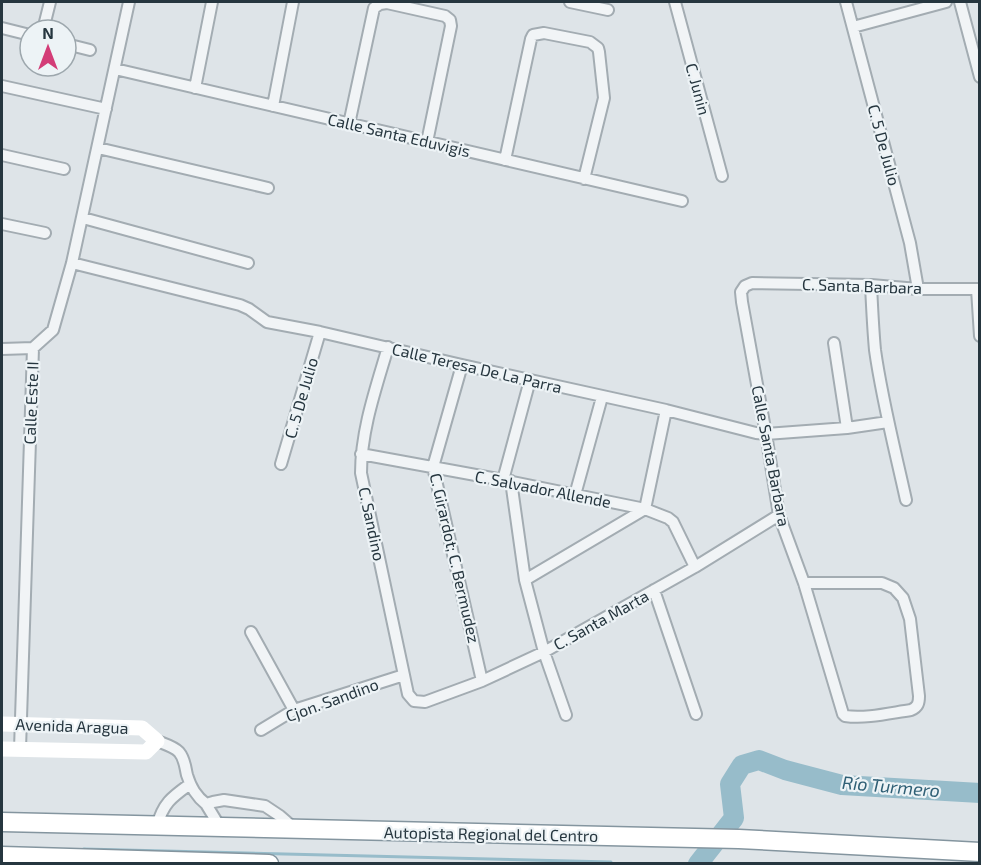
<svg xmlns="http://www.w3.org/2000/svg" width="981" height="865" viewBox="0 0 981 865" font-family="'Exo 2',sans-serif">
  <rect width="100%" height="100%" fill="#dee4e8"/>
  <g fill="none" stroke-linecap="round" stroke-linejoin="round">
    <!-- stream -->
    <path stroke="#97bcca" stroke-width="3" d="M84 849 611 862"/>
    <!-- river -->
    <path stroke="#97bcca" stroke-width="20" d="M698 864 734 818 730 784 742 765 759 760 785 770 842 785 980 793"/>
    <!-- street casing -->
    <g stroke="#a3acb2" stroke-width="14">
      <path id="street" d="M570 2 608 10
        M675 2 722 176
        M846 2 910 243 918 289
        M960 2 980 77
        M853 27 946 2
        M2 28 30 35
        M43 30 50 2
        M66 44 90 50
        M115 69 682 201
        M2 86 106 109
        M195 88 212 2
        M273 106 293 2
        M349 124 374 8 380 4 387 3 445 16 450 20 451 26 427 142
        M98 148 268 188
        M2 155 64 169
        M505 160 531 39 533 35 544 33 590 42 598 48 599 52 604 98 584 179
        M83 218 248 263
        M2 224 45 233
        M72 263 240 305 249 309 267 322 320 332 462 365 666 410 756 433 766 434 847 428 888 422
        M871 285C872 306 873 328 875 350 882 400 895 450 906 500
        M977 289 980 336
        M834 343 847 428
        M388 347C376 388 361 430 361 473L408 694 414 701 425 702 482 681 544 652 695 567 779 515
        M2 349 33 348
        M462 365 433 467 482 681
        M361 454 503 480 645 509 668 518 673 522 695 567
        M281 464 320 332
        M503 480 530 380
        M511 481 525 580 544 652 566 715
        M575 495 602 397
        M645 509 666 410
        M525 580 645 509
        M804 583H882L894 588 903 598 910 619 919 696C919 703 918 707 911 710 890 713 866 719 845 716L843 714 804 583 779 515 766 434 742 302 741 292 745 286 752 283 871 285 918 289H980
        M654 590 696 714
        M251 632 294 710
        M261 730 294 710 404 675
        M157 741C164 744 173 746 179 752 185 759 185 767 187 775 191 788 196 796 206 804L213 802 224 800 265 806 280 816 295 829
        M20 749 33 348 53 330 72 263 129 2
        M206 804 220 827
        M157 826C163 803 172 797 190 784"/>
    </g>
    <!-- highway casing -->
    <g stroke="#84959f" stroke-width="21">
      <path id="highway" d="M2 822 739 839 980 852
        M2 856 269 864"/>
    </g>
    <!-- street -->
    <use href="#street" stroke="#f1f4f6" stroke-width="10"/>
    <!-- secondary -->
    <path stroke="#fff" stroke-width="15" d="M2 724 142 728 157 741 146 752 2 749"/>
    <!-- highway -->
    <use href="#highway" stroke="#fff" stroke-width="18"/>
  </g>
  <g text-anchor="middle" stroke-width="4.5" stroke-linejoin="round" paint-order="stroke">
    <!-- street labels -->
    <g font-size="16" fill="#26363f" stroke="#edf3f6">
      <text transform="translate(698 89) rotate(75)" y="6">C. Junin</text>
      <text transform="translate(399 135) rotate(13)" y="6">Calle Santa Eduvigis</text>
      <text transform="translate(884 145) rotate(75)" y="6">C. 5 De Julio</text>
      <text transform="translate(862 286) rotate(2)" y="6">C. Santa Barbara</text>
      <text transform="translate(477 368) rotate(13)" y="6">Calle Teresa De La Parra</text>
      <text transform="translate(301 398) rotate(-74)" y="6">C. 5 De Julio</text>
      <text transform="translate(31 403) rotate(-88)" y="6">Calle Este II</text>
      <text transform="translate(771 456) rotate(79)" y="6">Calle Santa Barbara</text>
      <text transform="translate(543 489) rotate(11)" y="6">C. Salvador Allende</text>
      <text transform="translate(372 524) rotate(78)" y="6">C. Sandino</text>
      <text transform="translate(455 558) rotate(77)" y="6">C. Girardot; C. Bermudez</text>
      <text transform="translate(601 620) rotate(-29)" y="6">C. Santa Marta</text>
      <text transform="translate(332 700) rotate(-20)" y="6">Cjon. Sandino</text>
      <text transform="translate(72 726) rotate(2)" y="6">Avenida Aragua</text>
      <text transform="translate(491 834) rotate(1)" y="6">Autopista Regional del Centro</text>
    </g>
    <!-- water labels -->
    <g font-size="18" font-style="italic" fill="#2f5f75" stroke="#edf3f6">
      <text transform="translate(891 787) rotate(5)" y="6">Río Turmero</text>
    </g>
  </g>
  <!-- border -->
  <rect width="981" height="865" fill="none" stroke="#26363f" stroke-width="6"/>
  <!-- north arrow -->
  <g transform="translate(48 48)"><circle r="28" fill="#edf3f6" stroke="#9da7ad" stroke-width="1.5"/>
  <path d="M0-4.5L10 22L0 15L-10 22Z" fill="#d33c77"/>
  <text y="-9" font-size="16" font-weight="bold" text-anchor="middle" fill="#26363f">N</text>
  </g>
</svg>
